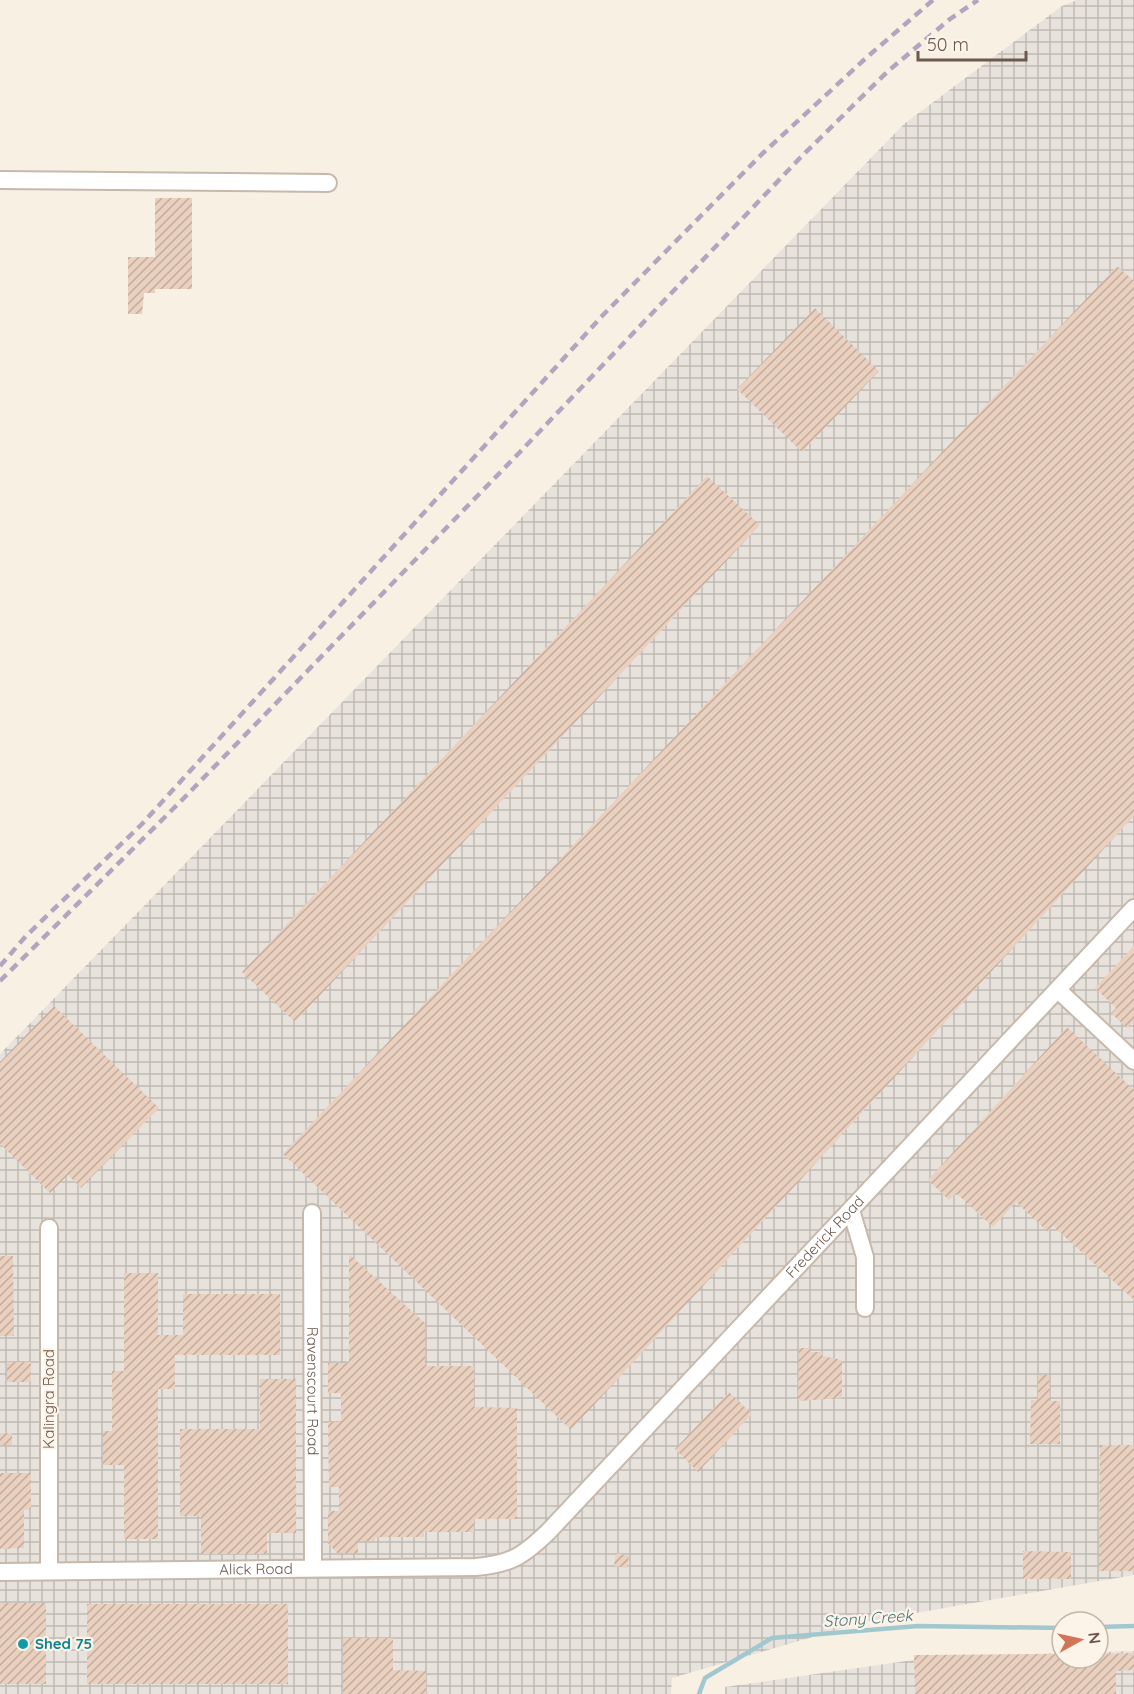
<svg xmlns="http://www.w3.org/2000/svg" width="1134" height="1694" viewBox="0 0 1134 1694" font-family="Quicksand,sans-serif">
  <defs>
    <pattern id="industrial-grid" width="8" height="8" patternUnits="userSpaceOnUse" patternTransform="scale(1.5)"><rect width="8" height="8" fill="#e8e2dd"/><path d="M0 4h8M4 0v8" fill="none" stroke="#c0bab5"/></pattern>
    <pattern id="building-hatch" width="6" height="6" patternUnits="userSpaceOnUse" patternTransform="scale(1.5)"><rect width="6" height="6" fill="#ead0be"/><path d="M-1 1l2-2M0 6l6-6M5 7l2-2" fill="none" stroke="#c2ac9d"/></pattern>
  </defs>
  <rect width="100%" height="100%" fill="#f8f0e3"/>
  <!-- industrial -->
  <path fill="url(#industrial-grid)" d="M1077 0H1134V1575L864 1622 672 1678 671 1694H0V1054L904 124 1062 6Z
    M1134 1651V1694H725V1687L934 1657 1062 1653V1658H1098V1652Z"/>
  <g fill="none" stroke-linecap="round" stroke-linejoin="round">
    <!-- stream -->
    <path stroke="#a2c8cf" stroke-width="4.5" d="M1098 1627 1134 1626
      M699 1694 705 1678 772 1638 918 1626 1062 1628"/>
  </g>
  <!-- building -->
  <path fill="url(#building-hatch)" d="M155 198H192V289H155V293H144L142 314H128V257H155Z
    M1117 266 1134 281V816L571 1430 283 1154Z
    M815 308 879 371 802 452 737 389Z
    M707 476 760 525 295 1022 242 972Z
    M1134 946V1020L1127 1028 1111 1013 1116 1008 1095 988Z
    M54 1006 159 1108 81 1188 68 1175 50 1193 0 1144V1062Z
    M1067 1027 1134 1090V1300L1053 1226 1048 1232 1016 1202 993 1227 956 1193 949 1200 928 1180Z
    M349 1254 425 1323V1366H474V1407L517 1408V1519H474V1532H424V1537H375V1541H358V1553H337L328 1543V1511H339V1487H329L328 1422H341V1393H328V1363H349Z
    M0 1256H13L14 1336H0Z
    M124 1273H158V1335H183V1294H280V1355H175V1389H158V1539H124V1465H103V1431H112V1371H124Z
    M799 1348H811V1352H822V1356L842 1360V1398L798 1401Z
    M7 1362H31V1382H7Z
    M1038 1375H1049L1050 1401H1060V1444H1030L1031 1400H1038Z
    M260 1379H296V1533H267V1554H201V1516H180V1429H260Z
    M729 1392 752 1414 698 1472 675 1449Z
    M0 1433H12V1445H0Z
    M1100 1445H1134V1571H1099Z
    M0 1473H31V1509L24 1510V1548L0 1549Z
    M1023 1551 1071 1552V1579H1023Z
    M616 1553 629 1556 627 1568 614 1566Z
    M0 1603H46V1684H0Z
    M87 1604H288V1684H87Z
    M343 1638H393V1670L426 1671V1694H343Z
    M1134 1653V1670L1116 1671V1694H915L914 1655 1062 1654V1658H1098V1654Z"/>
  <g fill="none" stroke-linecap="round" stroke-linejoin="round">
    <!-- minor casing -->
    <g stroke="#c7b8ac" stroke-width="20">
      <g id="minor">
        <path d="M0 180 328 183"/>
        <path d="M1058 990 1134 1061"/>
        <path d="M851 1210 865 1257V1308"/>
        <path id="s1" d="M312 1213 313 1568"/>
        <path d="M49 1228V1571"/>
        <path id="s2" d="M0 1572 476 1567C511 1564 523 1556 548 1532L1134 908"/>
      </g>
    </g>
    <!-- minor -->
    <use href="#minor" stroke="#fff" stroke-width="16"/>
    <!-- rail -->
    <path stroke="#b3a4bf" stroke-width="4.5" stroke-dasharray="9 6" stroke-linecap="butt" d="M0 966 26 936 142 824 603 315 762 154 866 58 933 0
      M0 981 182 800 520 452 799 159 887 72 950 19 978 0"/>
  </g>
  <!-- markers -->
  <circle fill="#0f9aa8" stroke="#fcf4e8" stroke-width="2" cx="23" cy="1644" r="6"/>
  <g text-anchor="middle" stroke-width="4.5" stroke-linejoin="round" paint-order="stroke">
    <!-- street labels -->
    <g font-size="15" fill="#6c584d" stroke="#fcf4e8">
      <text dy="5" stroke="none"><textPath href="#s2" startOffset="963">Frederick Road</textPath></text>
      <text dy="5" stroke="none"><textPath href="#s1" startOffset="178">Ravenscourt Road</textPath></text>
      <text transform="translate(49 1399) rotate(-90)" y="5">Kalingra Road</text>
      <text dy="5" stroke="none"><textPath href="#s2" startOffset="256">Alick Road</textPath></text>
    </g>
    <!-- culture labels -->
    <g font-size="15" font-weight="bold" fill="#0d838f" stroke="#fcf4e8" text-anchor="start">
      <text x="35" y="1649">Shed 75</text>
    </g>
    <!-- water labels -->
    <g font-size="16" font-style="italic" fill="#4a747d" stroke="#fcf4e8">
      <text transform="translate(868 1618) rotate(-4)" y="6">Stony Creek</text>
    </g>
  </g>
  <!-- north arrow -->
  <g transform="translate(1080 1640) rotate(82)"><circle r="28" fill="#fcf4e8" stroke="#c2b6aa" stroke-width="1.5"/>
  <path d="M0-4.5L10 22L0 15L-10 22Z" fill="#d27458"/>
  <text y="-9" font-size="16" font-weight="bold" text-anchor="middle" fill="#6c584d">N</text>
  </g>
  <!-- scale -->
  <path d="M918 51v9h108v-9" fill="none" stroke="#6c584d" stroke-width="3"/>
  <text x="927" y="51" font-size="18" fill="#6c584d" stroke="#fcf4e8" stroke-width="4.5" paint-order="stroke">50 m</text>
</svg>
